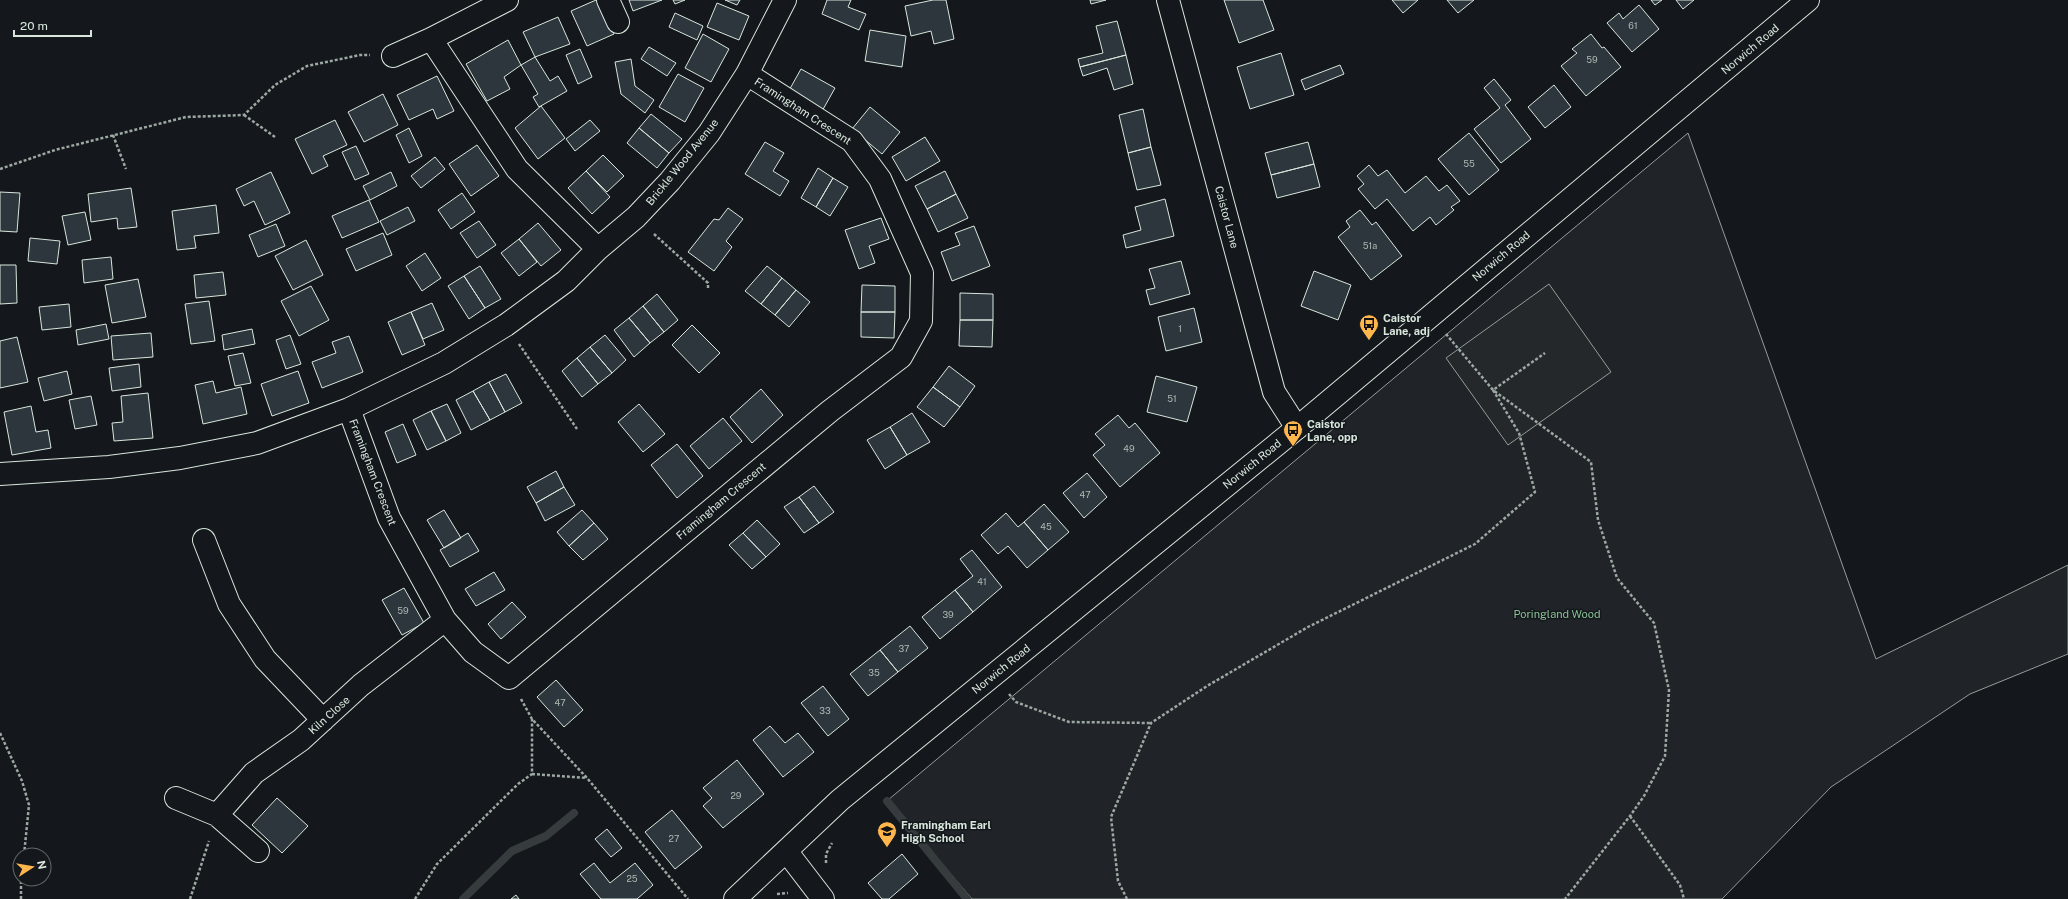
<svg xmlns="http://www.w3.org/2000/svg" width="2068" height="899" viewBox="0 0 2068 899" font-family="'Public Sans',sans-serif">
  <rect width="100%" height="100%" fill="#14181c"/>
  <!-- green -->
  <path fill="#202428" stroke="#939e99" d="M1688 133 1876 659 2068 565V654L1970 694 1831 787 1722 899H972L888 800Z"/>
  <!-- parking -->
  <path fill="#24282b" stroke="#939e99" d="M1549 284 1611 372 1508 445 1446 358Z"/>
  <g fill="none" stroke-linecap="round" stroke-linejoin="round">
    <!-- stream -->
    <path stroke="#363b3e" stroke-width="8" d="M887 801 967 899
      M463 899 512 851 546 836 574 813"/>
  </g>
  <!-- building -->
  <path fill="#2c363c" stroke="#d8e6dc" d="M596 0H599L614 34 587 46 571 11Z
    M629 0H662L633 11Z
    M673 0H685L675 4Z
    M725 0H740L737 5Z
    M827 0H851L848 7 866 14 859 30 822 14Z
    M933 0H946L954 39 934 44 931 31 911 36 905 6Z
    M1090 0H1106L1091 4Z
    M1224 0H1263L1274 30 1239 43Z
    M1392 0H1418L1403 13Z
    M1447 0H1474L1458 13Z
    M1651 0H1662L1655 5Z
    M1676 0H1694L1683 9Z
    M717 3 749 16 739 40 707 27Z
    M1639 5 1659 29 1632 52 1607 23 1619 13 1623 19Z
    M675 13 703 26 697 40 669 27Z
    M558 17 570 44 535 57 523 32Z
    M1117 21 1126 55 1080 67 1078 59 1103 53 1096 26Z
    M870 30 906 36 902 67 865 61Z
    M703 34 729 49 711 82 685 68Z
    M1591 34 1602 48 1604 47 1621 67 1586 96 1561 66 1577 53 1572 49Z
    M508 40 521 65 504 77 510 89 487 101 466 64Z
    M649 47 676 63 667 76 641 59Z
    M580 49 592 77 578 84 566 55Z
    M1281 53 1294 95 1250 109 1237 67Z
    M1126 55 1133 84 1114 90 1107 68 1083 76 1080 67Z
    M535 57 550 81 558 76 567 91 539 107 533 97 538 94 521 65Z
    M631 59 635 86 654 100 645 113 621 94 615 62Z
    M1340 65 1344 74 1305 90 1301 80Z
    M801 69 835 88 821 113 787 94Z
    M678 74 704 88 685 122 659 107Z
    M437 76 454 111 437 119 433 109 409 120 397 95Z
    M1494 79 1511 100 1505 105 1531 139 1501 163 1474 129 1500 108 1484 88Z
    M1554 85 1571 107 1545 128 1528 107Z
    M383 94 398 125 364 142 348 112Z
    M541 106 565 138 538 159 515 128Z
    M870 107 900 132 882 154 852 129Z
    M1143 109 1151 147 1128 153 1119 115Z
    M651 114 682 139 669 153 639 128Z
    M335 120 347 145 323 156 328 166 312 174 295 139Z
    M590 120 600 131 575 151 566 139Z
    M409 128 422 156 409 163 396 135Z
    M639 128 669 153 657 168 627 143Z
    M1469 133 1499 170 1469 195 1438 159Z
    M925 137 940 161 906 181 892 157Z
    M765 142 784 153 773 171 789 181 780 196 745 174Z
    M1308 142 1314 164 1271 175 1265 153Z
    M477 145 499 176 471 196 449 164Z
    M356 146 369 174 355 180 342 152Z
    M1151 147 1161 185 1137 190 1128 153Z
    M603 155 624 176 607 192 586 171Z
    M435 157 445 169 421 188 411 176Z
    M1314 164 1320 187 1277 198 1271 175Z
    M1369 165 1378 176 1387 170 1405 193 1426 176 1439 191 1447 185 1460 201 1451 207 1454 210 1436 225 1430 217 1413 231 1387 199 1375 209 1358 189 1364 184 1357 176Z
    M818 168 833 178 816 207 801 198Z
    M586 171 610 197 592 214 568 188Z
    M945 171 956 194 927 209 915 186Z
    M271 172 290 213 265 225 254 201 244 206 236 189Z
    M391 172 397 186 370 200 363 186Z
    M833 178 848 187 830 216 816 207Z
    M131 188 137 227 118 229 117 218 91 222 88 194Z
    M0 192 20 193 17 232 0 231Z
    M462 193 475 212 451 229 438 210Z
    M956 194 968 218 938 232 927 209Z
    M1165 199 1174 236 1126 248 1123 235 1141 230 1135 207Z
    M369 200 379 222 342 238 332 216Z
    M216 205 219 233 194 236 196 248 177 250 172 211Z
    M408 207 415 221 387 235 380 221Z
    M728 208 743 219 726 241 732 247 714 271 688 252 714 219 719 220Z
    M1360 210 1372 225 1376 222 1402 256 1371 280 1338 237 1350 227 1346 221Z
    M85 212 91 240 68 245 62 216Z
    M881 218 889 239 869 246 875 263 859 269 845 230Z
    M479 221 496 245 477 258 460 233Z
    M538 223 561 250 541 266 519 239Z
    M276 224 285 246 258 257 249 235Z
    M974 226 990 266 952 281 941 252 960 245 955 233Z
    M383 233 392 255 356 271 346 249Z
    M30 238 60 241 57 264 28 261Z
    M519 239 537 262 519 276 501 253Z
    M306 240 323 275 293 290 275 256Z
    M425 253 441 278 422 291 406 266Z
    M111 257 113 279 84 283 82 260Z
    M1181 261 1190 294 1150 305 1146 290 1155 288 1149 269Z
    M0 265H16L17 303 0 304Z
    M480 266 501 299 485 308 464 276Z
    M767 266 782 278 761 304 745 291Z
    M1314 271 1351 285 1338 320 1301 306Z
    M223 272 226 295 196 298 194 275Z
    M464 276 485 308 469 319 448 286Z
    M782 278 796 290 775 315 761 304Z
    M138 279 146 317 112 323 105 285Z
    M862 285 895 286V312H861Z
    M311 286 329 320 299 336 281 301Z
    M796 290 810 302 789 327 775 315Z
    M960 293 993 294V320H960Z
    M657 294 678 320 664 332 643 306Z
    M209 301 215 341 191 344 185 304Z
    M432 303 444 330 423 339 411 312Z
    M69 304 71 327 42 330 39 307Z
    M643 306 664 332 650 343 629 318Z
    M1194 308 1202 342 1166 351 1158 317Z
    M411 312 425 345 402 355 388 322Z
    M861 312H895L894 338 861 337Z
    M629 318 650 343 634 357 614 330Z
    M960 320H993L992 347 959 346Z
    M106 324 109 339 78 345 76 330Z
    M692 325 720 353 699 373 672 345Z
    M252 329 255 344 224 350 222 335Z
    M151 333 153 357 113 360 111 336Z
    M290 335 301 364 286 369 276 340Z
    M605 335 626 360 612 373 590 347Z
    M349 336 363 372 322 388 312 362 336 353 332 342Z
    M17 337 28 382 0 388V341Z
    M590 347 612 373 598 384 577 358Z
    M243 353 251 383 235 386 228 356Z
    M577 358 598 384 582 397 562 371Z
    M139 364 141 387 112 391 109 368Z
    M949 366 975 386 960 407 933 387Z
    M67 371 72 394 44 401 38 378Z
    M298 371 309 403 272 416 261 384Z
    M506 374 522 403 505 412 489 382Z
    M1156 376 1197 387 1187 422 1147 412Z
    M213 381 216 393 241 387 247 414 203 424 195 385Z
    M489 382 505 412 490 420 473 391Z
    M933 387 960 407 944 427 917 407Z
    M761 389 783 415 752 443 730 417Z
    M473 391 490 420 471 430 456 400Z
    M148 393 153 438 114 441 112 423 123 422 121 396Z
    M91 396 97 425 75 429 69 400Z
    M447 404 461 433 446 441 431 411Z
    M639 404 665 434 643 452 618 422Z
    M31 406 36 432 48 430 51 448 12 455 4 412Z
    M431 411 446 441 427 450 413 420Z
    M912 413 930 442 907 455 890 427Z
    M1118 415 1129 428 1135 423 1160 453 1120 487 1093 455 1105 445 1095 434Z
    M723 418 742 441 709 469 690 446Z
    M403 424 416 455 397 463 385 432Z
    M890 427 907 455 885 469 867 440Z
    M677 444 703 476 677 498 651 465Z
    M556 471 564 487 536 503 527 487Z
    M1087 473 1107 497 1084 518 1063 493Z
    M814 486 834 512 819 523 799 497Z
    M564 487 575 505 545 521 536 503Z
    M799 497 819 523 804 533 784 507Z
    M1044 504 1069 532 1048 550 1024 522Z
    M444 510 461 538 444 548 427 520Z
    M582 510 594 523 569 546 557 532Z
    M1006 513 1018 527 1024 522 1048 550 1027 568 1008 546 998 554 981 535Z
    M757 520 780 544 766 557 743 533Z
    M594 523 608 539 583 560 569 546Z
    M468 533 479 551 450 567 440 550Z
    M743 533 766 557 752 569 729 545Z
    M972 550 1002 587 973 612 955 590 973 576 960 559Z
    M494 572 505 590 476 606 465 589Z
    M404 588 424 623 402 635 382 600Z
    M955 590 973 612 940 639 922 617Z
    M512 602 526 617 501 639 488 624Z
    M910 626 928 648 898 672 880 650Z
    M880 650 898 672 868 696 850 674Z
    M556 680 583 710 564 727 537 697Z
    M823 686 849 719 828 736 801 703Z
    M770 726 785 743 798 733 814 752 783 777 753 740Z
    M737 760 764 794 723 828 703 806 712 798 703 788Z
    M277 798 308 826 282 853 252 825Z
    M672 810 702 847 675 869 645 832Z
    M607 829 622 848 611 857 595 839Z
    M902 854 918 874 889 899H882L868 883Z
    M594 863 610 883 635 863 653 885 637 899H601L580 874Z
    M516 895 519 899H511Z"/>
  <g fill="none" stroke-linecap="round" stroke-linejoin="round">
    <!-- minor casing -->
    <g stroke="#d8e6dc" stroke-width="24">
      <path id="minor" d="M608 0 618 22
        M1168 0 1274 392 1297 428
        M431 39 517 169 598 249
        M393 56 431 39 507 0
        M349 409 389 518 445 620 473 652 509 678 830 411 901 357 921 321 922 273 880 179 852 141 747 74
        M0 474 109 467 180 458 257 443 349 409 444 363 506 325 566 281 598 249 636 217 670 181 709 133 747 74 785 0
        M204 540 229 604 265 659 323 720
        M176 798 217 815
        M258 851 217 815 254 773 301 740 361 685 445 620
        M787 852 823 899"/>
    </g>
    <!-- major casing -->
    <g stroke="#d8e6dc" stroke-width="24">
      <path id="major" d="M735 899 840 800 1297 428 1808 0"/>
    </g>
    <!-- path -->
    <path stroke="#9da8a2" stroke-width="2.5" stroke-dasharray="3 2" stroke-linecap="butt" d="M244 115 275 137
      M113 135 126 169
      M0 169 55 150 186 117 244 115 275 85 307 66 360 55H370
      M654 234 708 283V288
      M1446 334 1493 390 1545 353
      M519 344 577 429
      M1009 694 1016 702 1069 722 1151 723
      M521 699 532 719 587 778 688 899
      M0 733 22 781 29 805 24 855
      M532 774 587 778
      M1630 816 1680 885 1684 899
      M826 863V854L832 843
      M777 894 788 893
      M21 899V879
      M190 899 209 841
      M415 899 437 864 518 784 532 774V719
      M1127 899 1118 881 1111 817 1151 723 1207 686 1308 627 1475 544 1535 492 1519 433 1493 390 1591 462 1598 520 1617 578 1654 623 1669 690 1665 756 1644 796 1630 816 1565 899"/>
    <!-- minor -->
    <use href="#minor" stroke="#14181c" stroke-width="22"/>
    <!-- major -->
    <use href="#major" stroke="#14181c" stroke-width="22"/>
  </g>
  <!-- icons -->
  <defs>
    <g id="bus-pin" transform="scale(1)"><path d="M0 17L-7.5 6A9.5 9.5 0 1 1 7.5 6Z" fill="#ffb74d" stroke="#14181c"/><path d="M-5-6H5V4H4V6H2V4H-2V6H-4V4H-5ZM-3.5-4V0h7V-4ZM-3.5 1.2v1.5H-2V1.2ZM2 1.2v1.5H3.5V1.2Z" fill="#111"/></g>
    <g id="school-pin" transform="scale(1)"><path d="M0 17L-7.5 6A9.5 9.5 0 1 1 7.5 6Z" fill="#ffb74d" stroke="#14181c"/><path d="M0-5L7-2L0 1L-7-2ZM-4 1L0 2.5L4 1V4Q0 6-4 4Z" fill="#111"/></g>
  </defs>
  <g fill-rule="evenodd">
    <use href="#bus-pin" x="1369" y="324"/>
    <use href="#bus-pin" x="1293" y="430"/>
    <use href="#school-pin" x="887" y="831"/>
  </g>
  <g text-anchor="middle" stroke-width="3" stroke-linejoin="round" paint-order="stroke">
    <!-- number labels -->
    <g font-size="9" fill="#adbab4">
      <text x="1633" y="29">61</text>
      <text x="1592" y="63">59</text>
      <text x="1469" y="167">55</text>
      <text x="1370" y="249">51a</text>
      <text x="1180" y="332">1</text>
      <text x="1172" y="402">51</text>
      <text x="1129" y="452">49</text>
      <text x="1085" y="498">47</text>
      <text x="1046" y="530">45</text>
      <text x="982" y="585">41</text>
      <text x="403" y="614">59</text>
      <text x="948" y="618">39</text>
      <text x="904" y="652">37</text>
      <text x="874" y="676">35</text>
      <text x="560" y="706">47</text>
      <text x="825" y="714">33</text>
      <text x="736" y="799">29</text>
      <text x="674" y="842">27</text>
      <text x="632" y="882">25</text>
    </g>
    <!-- street labels -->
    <g font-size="11" fill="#d8e6dc" stroke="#14181c">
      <text transform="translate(1750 49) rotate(-40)" y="4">Norwich Road</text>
      <text transform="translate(803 111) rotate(33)" y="4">Framingham Crescent</text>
      <text transform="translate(682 162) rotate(-51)" y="4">Brickle Wood Avenue</text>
      <text transform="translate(1227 217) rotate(75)" y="4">Caistor Lane</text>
      <text transform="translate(1501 256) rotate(-40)" y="4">Norwich Road</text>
      <text transform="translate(1252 464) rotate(-39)" y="4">Norwich Road</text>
      <text transform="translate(373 472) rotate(69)" y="4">Framingham Crescent</text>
      <text transform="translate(721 501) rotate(-40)" y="4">Framingham Crescent</text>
      <text transform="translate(1001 669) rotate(-39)" y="4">Norwich Road</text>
      <text transform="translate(329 715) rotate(-42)" y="4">Kiln Close</text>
    </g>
    <!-- poi labels -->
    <g font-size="11" font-weight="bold" fill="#d8e6dc" stroke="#14181c" text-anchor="start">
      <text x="1383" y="322">Caistor<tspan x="1383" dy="13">Lane, adj</tspan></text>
      <text x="1307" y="428">Caistor<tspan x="1307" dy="13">Lane, opp</tspan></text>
      <text x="901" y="829">Framingham Earl<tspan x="901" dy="13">High School</tspan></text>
    </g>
    <!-- park labels -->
    <g font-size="11" fill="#8ac095" stroke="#14181c">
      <text x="1557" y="618">Poringland Wood</text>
    </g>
  </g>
  <!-- north arrow -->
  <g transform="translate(32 867) rotate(78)"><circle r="19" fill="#14181c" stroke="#626a69"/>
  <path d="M0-3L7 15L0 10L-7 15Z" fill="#ffb74d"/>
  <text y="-6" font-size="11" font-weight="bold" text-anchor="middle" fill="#d8e6dc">N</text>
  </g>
  <!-- scale -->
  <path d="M14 30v6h77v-6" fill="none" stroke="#d8e6dc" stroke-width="2"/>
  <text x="20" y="30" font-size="12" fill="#d8e6dc" stroke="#14181c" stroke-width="3" paint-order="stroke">20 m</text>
</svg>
